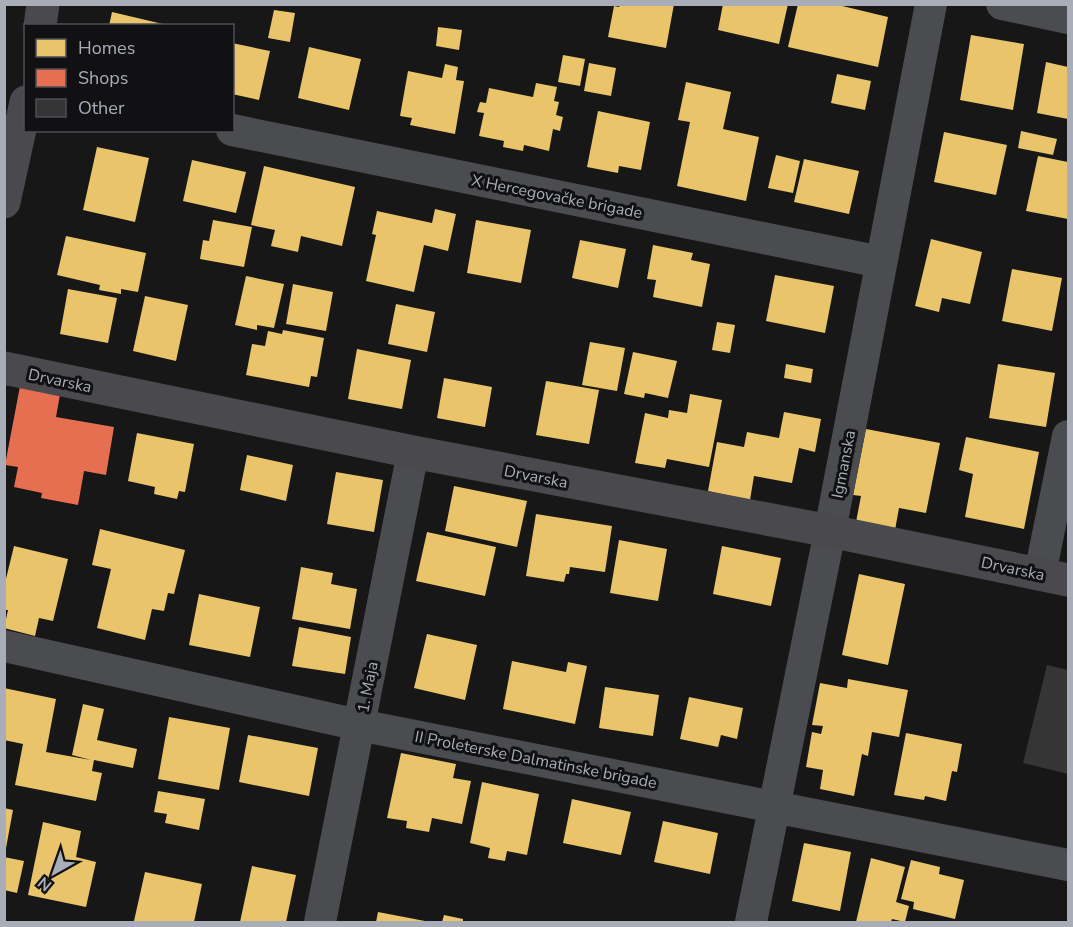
<svg xmlns="http://www.w3.org/2000/svg" width="1073" height="927" viewBox="0 0 1073 927" font-family="'Nunito Sans',sans-serif">
  <rect width="100%" height="100%" fill="#171717"/>
  <!-- homes -->
  <path fill="#e9c46a" d="M620 4H674L666 48 608 37 614 6 619 7Z
    M723 4H788L779 44 718 30Z
    M798 4H834L888 17 878 67 788 47Z
    M274 10 295 13 290 42 268 38Z
    M112 12 167 25V26H109Z
    M438 27 462 30 459 50 436 46Z
    M971 35 1024 44 1013 110 960 100Z
    M232 43 270 51 259 100 232 94Z
    M309 47 361 59 349 110 298 98Z
    M563 55 585 59 580 86 558 82Z
    M1046 62 1068 67V119L1037 113Z
    M589 63 616 68 611 96 584 91Z
    M445 64 458 67 456 80 464 81 455 134 410 125 412 118 400 116 408 71 442 78Z
    M837 74 871 81 865 110 831 103Z
    M686 82 731 92 723 129 759 137 746 201 677 186 690 122 678 120Z
    M536 83 557 87 554 101 559 102 556 115 563 117 560 131 553 129 549 151 524 145 523 151 503 147 504 141 479 136 484 113 477 112 480 102 486 103 489 88 533 97Z
    M598 111 650 122 641 170 619 166 618 173 587 167Z
    M1021 131 1057 139 1053 155 1018 148Z
    M944 132 1007 145 996 195 934 182Z
    M97 147 149 158 135 222 83 210Z
    M776 155 800 161 793 193 768 188Z
    M1038 156 1068 162V219L1026 211Z
    M804 159 859 171 849 214 794 202Z
    M192 160 246 172 236 213 183 201Z
    M264 166 355 187 342 246 301 236 298 252 271 246 275 230 251 225Z
    M435 209 456 214 448 251 424 245 414 292 366 281 376 235 372 234 377 211 432 223Z
    M213 220 252 227 244 267 200 259 203 240 209 241Z
    M476 220 531 230 521 283 467 273Z
    M66 236 146 253 138 292 121 289V294L99 290 100 285 57 275Z
    M931 239 982 252 970 304 942 298 939 312 915 306Z
    M580 240 626 249 618 288 572 278Z
    M653 245 693 253 691 260 710 264 702 307 653 297 656 280 647 279Z
    M1012 269 1062 278 1052 331 1002 321Z
    M775 275 834 286 825 333 766 321Z
    M246 276 284 284 274 328 257 325V330L235 325Z
    M293 284 333 292 326 331 286 324Z
    M68 289 117 298 108 343 60 334Z
    M145 296 188 305 176 361 133 351Z
    M396 304 435 312 427 352 388 344Z
    M717 322 735 325 730 353 712 350Z
    M283 330 324 338 317 377 311 376 309 387 246 375 252 344 265 346 268 331 282 334Z
    M590 342 625 348 617 391 582 385Z
    M357 349 411 360 402 409 348 399Z
    M633 352 677 361 668 398 645 393 644 398 624 394Z
    M786 364 813 369 811 383 784 378Z
    M998 364 1055 373 1046 427 989 418Z
    M444 378 492 387 485 427 437 418Z
    M546 381 599 390 589 444 536 435Z
    M690 394 722 400 709 467 667 459 665 468 635 463 645 413 668 418 669 410 687 413Z
    M784 412 821 419 815 452 799 448 792 483 754 476 750 500 708 491 717 442 744 447 747 432 779 438Z
    M866 429 940 443 926 513 899 508 895 530 856 522 861 496 853 495Z
    M137 433 194 444 185 492 179 491 177 499 154 494 155 487 128 481Z
    M966 437 1039 452 1024 529 965 517 973 474 959 470Z
    M247 455 293 465 286 501 240 490Z
    M336 472 383 480 374 532 327 524Z
    M454 486 527 501 517 547 445 531Z
    M536 514 612 526 605 572 570 567 569 574H566L564 582 526 576Z
    M100 529 185 550 174 594 168 593 164 611 152 609 145 640 97 628 111 569 92 565Z
    M427 532 496 547 485 596 416 581Z
    M619 540 667 549 658 601 610 593Z
    M14 546 68 559 53 621 39 618 35 636 4 628 8 610H4V587Z
    M722 546 781 558 771 606 713 594Z
    M301 567 333 573 331 584 357 589 350 629 292 619Z
    M859 574 905 584 888 665 842 655Z
    M199 594 260 607 250 657 189 645Z
    M299 627 351 637 345 674 292 666Z
    M427 634 477 645 465 700 414 688Z
    M512 661 566 672 568 662 587 666 575 724 503 709Z
    M848 679 908 690 899 737 872 732 868 756 862 754 854 796 820 789 823 770 806 767 812 732 821 734 823 726 812 725 820 683 847 688Z
    M605 687 659 695 653 736 599 728Z
    M4 688 56 699 46 752 91 760 72 755 83 704 104 709 97 740 137 749 133 768 94 760 92 771 102 773 96 801 15 785 23 744 4 740Z
    M689 697 743 708 737 739 721 735 718 747 680 739Z
    M169 717 230 728 219 790 158 779Z
    M906 733 962 744 957 772 952 771 946 801 925 796 924 800 894 795Z
    M248 735 318 748 309 796 239 782Z
    M401 753 456 764 453 778 471 781 462 824 432 818 429 832 406 828 407 821 387 818Z
    M482 782 539 794 527 855 507 851 505 861 488 858 490 848 470 843Z
    M158 791 205 799 199 830 165 823 167 814 154 812Z
    M572 799 631 812 621 855 563 843Z
    M4 808 13 810 6 848H4Z
    M663 821 718 833 710 874 654 862Z
    M43 822 81 831 76 857 96 862 86 907 28 895Z
    M804 843 851 852 840 911 792 901Z
    M4 857 24 861 17 893 4 890Z
    M871 858 905 867 896 902 909 906 905 922 892 919 891 922H856Z
    M911 860 940 867 939 874 964 880 955 919 913 909 914 902 901 899Z
    M252 866 296 875 286 922H240Z
    M145 872 202 884 194 922 134 921Z
    M378 912 425 921V922H376Z
    M444 915 463 919V922H442Z"/>
  <!-- shops -->
  <path fill="#e76f51" d="M21 381 61 389 56 417 114 427 106 475 84 471 78 505 41 498 42 493 14 487 18 467 5 465Z"/>
  <!-- building -->
  <path fill="#353536" d="M1047 665 1068 670V774L1023 763Z"/>
  <g fill="none" stroke-linecap="round" stroke-linejoin="round">
    <!-- minor -->
    <path stroke="#4b4c50" stroke-width="32" d="M1002 4 1068 18
      M232 130 881 262
      M1040 574 1068 436
      M4 646 359 725 1068 865
      M320 922 413 452
      M751 922 830 531 931 4"/>
    <!-- secondary -->
    <path stroke="#4a4a4e" stroke-width="33" d="M40 26 43 4
      M4 202 26 102
      M4 368 413 452 830 531 1068 580"/>
  </g>
  <g text-anchor="middle" stroke-width="6" stroke-linejoin="round" paint-order="stroke">
    <!-- street labels -->
    <g font-size="16" fill="#a8adb8" stroke="#111113">
      <text transform="translate(557 196) rotate(11)" y="6">X Hercegovačke brigade</text>
      <text transform="translate(60 380) rotate(12)" y="6">Drvarska</text>
      <text transform="translate(843 464) rotate(-79)" y="6">Igmanska</text>
      <text transform="translate(536 476) rotate(11)" y="6">Drvarska</text>
      <text transform="translate(1013 568) rotate(12)" y="6">Drvarska</text>
      <text transform="translate(367 687) rotate(-79)" y="6">1. Maja</text>
      <text transform="translate(536 759) rotate(11)" y="6">II Proleterske Dalmatinske brigade</text>
    </g>
  </g>
  <!-- border -->
  <rect width="1073" height="927" fill="none" stroke="#a8adb8" stroke-width="12"/>
  <!-- legend -->
  <rect x="24" y="24" width="210" height="108" fill="#111113" stroke="#4d4f55" stroke-width="1.5"/>
  <rect x="36" y="39" width="30" height="18" fill="#e9c46a" stroke="#4d4f55" stroke-width="1.5"/>
  <text x="78" y="54" font-size="18" fill="#a8adb8">Homes</text>
  <rect x="36" y="69" width="30" height="18" fill="#e76f51" stroke="#4d4f55" stroke-width="1.5"/>
  <text x="78" y="84" font-size="18" fill="#a8adb8">Shops</text>
  <rect x="36" y="99" width="30" height="18" fill="#353536" stroke="#4d4f55" stroke-width="1.5"/>
  <text x="78" y="114" font-size="18" fill="#a8adb8">Other</text>
  <!-- north arrow -->
  <g transform="translate(54 873) rotate(220)" stroke="#111113" stroke-width="4.5" paint-order="stroke">
  <path d="M0-4.5L10 22L0 15L-10 22Z" fill="#a8adb8"/>
  <text y="-9" font-size="16" font-weight="bold" text-anchor="middle" fill="#a8adb8">N</text>
  </g>
</svg>
